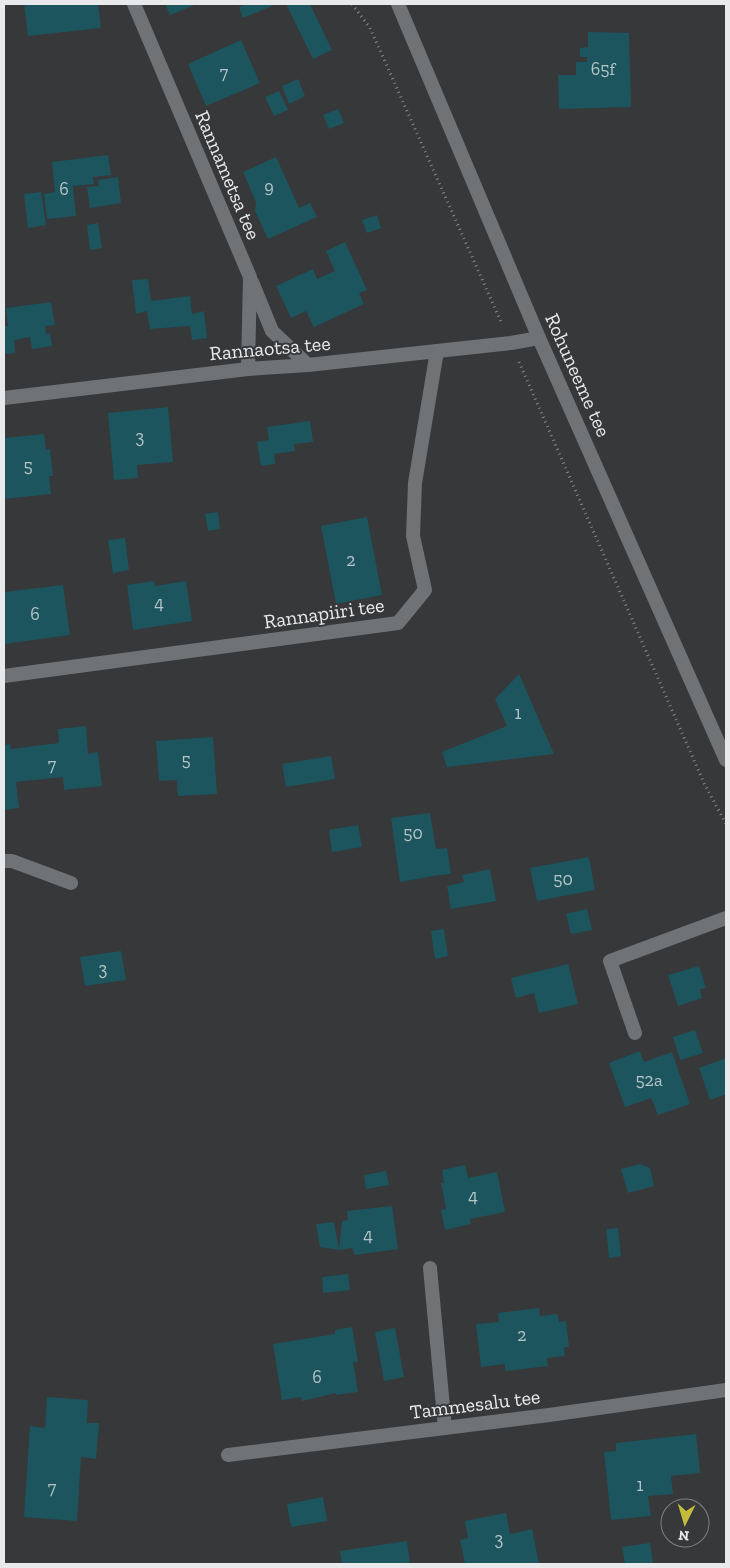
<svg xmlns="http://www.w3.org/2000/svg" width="730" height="1568" viewBox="0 0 730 1568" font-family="'Zilla Slab',serif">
  <rect width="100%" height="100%" fill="#36383a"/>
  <!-- building -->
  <path fill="#1c555d" d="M24 4H98L101 28 28 36Z
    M165 4H197L170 15Z
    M247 4H271L272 6 243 18 239 7Z
    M286 4H310L332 50 313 59Z
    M588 32 629 33 631 107 559 109 558 75H576V62H587V57H580V48L588 47Z
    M241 40 260 83 206 106 188 64Z
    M298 79 305 96 289 104 282 86Z
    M279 91 288 110 274 116 265 97Z
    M338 109 344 123 329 129 323 115Z
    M108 155 111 175 93 177 94 184 73 186 76 216 47 219 44 194 55 192 52 162Z
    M276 157 299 208 310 203 317 217 268 239 255 211 256 202 243 172Z
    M118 177 121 203 90 208 87 187 99 186 98 180Z
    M41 192 46 225 28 228 24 194Z
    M377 215 381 228 367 233 362 220Z
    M98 223 102 248 90 250 87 225Z
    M345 242 367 290 359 293 364 304 314 327 306 311 291 318 276 286 313 269 317 279 335 271 326 251Z
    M148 279 151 301 190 296 192 314 204 311 207 338 192 340 190 326 150 329 147 311 136 314 132 280Z
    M51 302 55 325 45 326 46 334 50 333 52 346 32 349 30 337 14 340 15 353 4 354V326H8L6 308Z
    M168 407 173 462 137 465 138 478 114 480 108 413Z
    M310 421 313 442 294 444 295 451 274 454 275 464 261 466 257 442 269 440 267 427Z
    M44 434 46 450 50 449 53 476H49L51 494 4 499V438Z
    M218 512 220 529 208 531 205 514Z
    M367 517 382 595 336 604 321 526Z
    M125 538 129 570 113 573 108 540Z
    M154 581 155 586 186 581 192 621 133 630 127 585Z
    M63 585 70 635 4 644V592Z
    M519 674 554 754 447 767 442 752 507 726 495 699Z
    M86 726 88 754 98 752 102 786 64 790 63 777 16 782 19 808 4 810V745L10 744 11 749 59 743 58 729Z
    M213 737 217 794 178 796 177 780 159 781 156 741Z
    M331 756 335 779 286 787 282 764Z
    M430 813 436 849 447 848 451 874 439 875 400 882 391 818Z
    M358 825 362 847 332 852 329 830Z
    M589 857 595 890 537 901 530 868Z
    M490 869 496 901 451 909 447 886 464 882 462 875Z
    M587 909 592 930 571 934 566 914Z
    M444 929 448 956 435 959 431 931Z
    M121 951 126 980 85 986 80 957Z
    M568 964 578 1004 539 1013 534 993 516 998 511 978Z
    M699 966 706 988 700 989 702 998 678 1006 668 975Z
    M695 1030 703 1053 680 1060 673 1037Z
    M640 1051 644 1062 672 1052 690 1104 658 1115 651 1098 625 1107 609 1063Z
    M726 1058V1094L710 1100 699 1068Z
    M640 1164 650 1168 654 1186 628 1193 621 1169Z
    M465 1165 468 1178 497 1172 505 1212 470 1219 471 1224 445 1230 441 1210 446 1209 441 1183H444L442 1170Z
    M386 1171 389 1185 366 1189 364 1175Z
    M392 1206 398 1249 355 1255 352 1248 339 1250 320 1247 316 1224 334 1222 339 1250 342 1221 348 1220 347 1211Z
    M618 1228 621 1256 609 1258 606 1229Z
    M348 1274 350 1290 323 1293 322 1277Z
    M539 1308 540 1316 557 1314 559 1322 566 1321 569 1347H564L565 1356 547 1358 548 1366 505 1371V1364L481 1367 476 1324 499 1322 498 1313Z
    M352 1327 358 1362H353L358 1392 336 1395V1393L302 1401 301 1397 282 1400 273 1344 335 1334V1330Z
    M395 1328 404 1377 384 1381 375 1332Z
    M47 1397 88 1400 87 1423H99L96 1459 81 1457 77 1521 24 1517 30 1426 45 1428Z
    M696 1434 700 1473 671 1476 673 1494 648 1496 651 1516 611 1520 604 1452 616 1451V1443Z
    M323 1497 327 1521 291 1527 287 1504Z
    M506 1513 510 1534 532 1529 539 1564H465L460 1540 468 1538 465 1521Z
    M407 1541 410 1564H342L340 1551Z
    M650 1543 653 1563 625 1564 622 1547Z"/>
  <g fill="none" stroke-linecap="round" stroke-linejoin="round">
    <!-- path -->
    <path stroke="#86888a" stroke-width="3" stroke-dasharray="1 4" stroke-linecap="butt" d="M352 4 370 28 502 324
      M519 362 704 783 726 824"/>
    <!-- service -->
    <path stroke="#707375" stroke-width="14" d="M635 1033 610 961 726 918
      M430 1268 445 1428"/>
    <!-- minor -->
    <path stroke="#707375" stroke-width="14" d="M134 4 250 277 248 369
      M252 282 272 331 308 365
      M4 398 248 369 308 365 511 343 539 338
      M4 676 398 623 425 590 413 536 415 483 437 351
      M4 861H12L71 883
      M228 1455 549 1415 726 1390"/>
    <!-- tertiary -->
    <path stroke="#707375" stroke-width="14" d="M398 4 539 338 726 760"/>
  </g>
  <g text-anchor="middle" stroke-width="4" stroke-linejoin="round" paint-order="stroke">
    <!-- number labels -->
    <g font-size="18" fill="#b4c4c7">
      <text x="603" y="75">65f</text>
      <text x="224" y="79">7</text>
      <text x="269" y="193">9</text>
      <text x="64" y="195">6</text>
      <text x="140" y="443">3</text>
      <text x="28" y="472">5</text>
      <text x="351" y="566">2</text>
      <text x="159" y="609">4</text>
      <text x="35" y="620">6</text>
      <text x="518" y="719">1</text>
      <text x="186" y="766">5</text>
      <text x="52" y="771">7</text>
      <text x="413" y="839">50</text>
      <text x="563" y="885">50</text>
      <text x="103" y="975">3</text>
      <text x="649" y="1086">52a</text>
      <text x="473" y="1202">4</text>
      <text x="368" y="1241">4</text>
      <text x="522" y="1341">2</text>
      <text x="317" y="1383">6</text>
      <text x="640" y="1491">1</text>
      <text x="52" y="1494">7</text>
      <text x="499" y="1545">3</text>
    </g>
    <!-- street labels -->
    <g font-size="20" fill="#e7e9ea" stroke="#36383a">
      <text transform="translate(228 175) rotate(67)" y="7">Rannametsa tee</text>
      <text transform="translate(270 348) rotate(-5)" y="7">Rannaotsa tee</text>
      <text transform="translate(578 375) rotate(66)" y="7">Rohuneeme tee</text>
      <text transform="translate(324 613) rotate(-8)" y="7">Rannapiiri tee</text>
      <text transform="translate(475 1404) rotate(-7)" y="7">Tammesalu tee</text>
    </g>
  </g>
  <!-- border -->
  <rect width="730" height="1568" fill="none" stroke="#e7e9ea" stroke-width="10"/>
  <!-- north arrow -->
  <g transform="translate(685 1523) rotate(185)"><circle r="24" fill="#36383a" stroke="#7d7f80"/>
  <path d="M0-4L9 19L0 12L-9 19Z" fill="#c5bc3d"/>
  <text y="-8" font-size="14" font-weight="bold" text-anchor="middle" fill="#e7e9ea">N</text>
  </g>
</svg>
